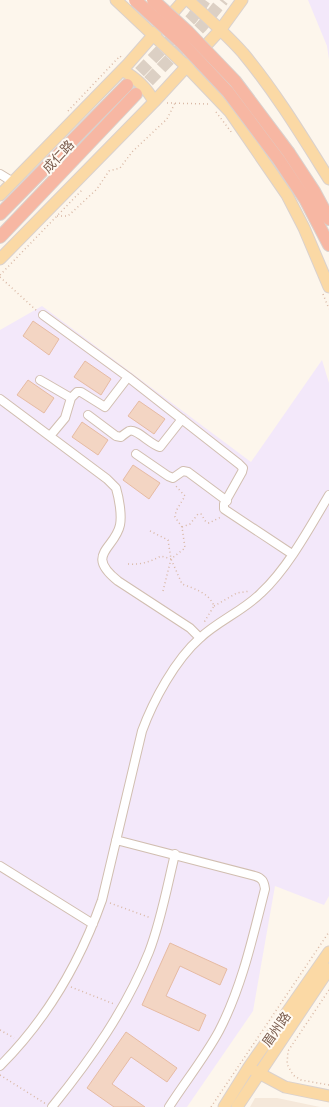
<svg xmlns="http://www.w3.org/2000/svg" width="329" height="1107" viewBox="0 0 329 1107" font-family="Raleway,'Noto Sans SC',sans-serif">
  <rect width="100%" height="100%" fill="#fdf6ec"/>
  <!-- residential -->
  <path fill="#f5e8da" d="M255 1098H277L320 1107H250Z"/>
  <!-- education -->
  <path fill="#f3e8fa" d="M308 0H329V59L327 46Z
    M42 306 251 462 322 360 329 383V896L324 905 275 886 253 1011 187 1107H0V330Z"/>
  <!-- building -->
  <path fill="#f3d5c3" stroke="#e6bba3" d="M33 321 59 339 49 355 23 336Z
    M85 361 111 379 101 395 74 377Z
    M28 380 54 398 44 413 17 395Z
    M139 401 165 419 154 434 128 416Z
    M82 422 108 440 98 455 72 437Z
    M133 465 160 483 149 499 123 480Z
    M170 943 227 969 220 985 180 966 166 996 206 1015 199 1031 142 1005Z
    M126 1032 177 1068 167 1082 131 1057 112 1084 145 1107H114L87 1088Z"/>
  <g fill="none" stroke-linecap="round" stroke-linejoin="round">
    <!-- highway-tunnel -->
    <path stroke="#dcd0c4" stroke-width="12" stroke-dasharray="12 6" stroke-linecap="butt" d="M127 85 192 18 205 0
      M136 94 202 26 223 0"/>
    <!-- minor casing -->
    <g stroke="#d1beb0" stroke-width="10">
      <path id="minor" d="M0 174 13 182
        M43 315 128 377 239 464 243 468 242 472 224 504V509L292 554
        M40 380 71 398 77 392H81L105 407 128 377
        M0 399 107 479 116 488C119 498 122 515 120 525 115 549 84 554 118 581L190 628 200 638
        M88 415 116 436 121 437C123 435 126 433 129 431 136 428 151 445 160 447L182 419
        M50 436 65 418 71 398
        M136 454 168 476 173 478 183 471 188 472 227 501
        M116 840 255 876C262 878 264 881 265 889 253 936 242 987 219 1031 205 1057 185 1082 169 1107
        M0 866 93 924
        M0 1066C47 1019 80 962 102 900L142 731C153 701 175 660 200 638 218 621 243 611 261 593 288 568 310 527 329 495
        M52 1107C91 1059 126 1009 149 952 161 921 167 887 175 854"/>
    </g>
    <!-- major casing -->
    <g stroke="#dad1cd" stroke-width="13">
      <path id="major" d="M116 0 186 66 230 112 287 195 304 228 329 287
        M188 0C207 17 226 34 243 53 276 93 302 136 329 179
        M122 70C135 77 148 89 154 102
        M0 195 128 64 184 0
        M0 259 154 102 221 29 242 0
        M255 1071 285 1087 329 1096
        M224 1107 249 1067 329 952
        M237 1107 329 969"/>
    </g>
    <!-- highway casing -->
    <g stroke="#dad1cd" stroke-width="14">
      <path id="highway" d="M289 153 314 191 329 219
        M279 160 305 199 329 245
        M0 214 127 85
        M0 237 136 94"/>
    </g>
    <!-- path -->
    <path stroke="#d9b8a5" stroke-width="1.5" stroke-dasharray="1 3" stroke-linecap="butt" d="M167 103 209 104
      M68 111 120 56 122 58
      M216 112 232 133
      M57 216H68L97 189 109 171 120 168 132 152 167 119 175 103
      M0 275 83 189
      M0 277 37 311
      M323 294 329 309
      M182 527 190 524 198 514H201L206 522 209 523 221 517
      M150 531 168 540 171 559 182 584C195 589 209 593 214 606L203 624
      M128 564C140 565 150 562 161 556L171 559
      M163 591 171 559 185 548 182 527 175 517 176 511 185 496 175 485
      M214 606 237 593 250 591
      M110 903 151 918
      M71 987 114 1004
      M329 990 288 1051 287 1064 293 1075 301 1080 329 1085
      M0 1030 14 1038
      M0 1075 46 1104
      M211 1107 329 932"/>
    <!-- minor -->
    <use href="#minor" stroke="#fff" stroke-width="8"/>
    <!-- major -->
    <use href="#major" stroke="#fbd9a5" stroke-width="11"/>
    <!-- highway -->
    <use href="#highway" stroke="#f7b7a3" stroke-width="12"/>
    <!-- highway-bridge casing -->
    <g stroke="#dad1cd" stroke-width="14" stroke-linecap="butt">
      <path id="highway-bridge" d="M135 0 181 42 228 92 279 160
        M153 0 188 32 235 81 289 153"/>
    </g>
    <!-- highway-bridge -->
    <use href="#highway-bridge" stroke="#f7b7a3" stroke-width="12"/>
  </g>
  <g text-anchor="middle" stroke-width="4" stroke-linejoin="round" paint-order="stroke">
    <!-- street labels -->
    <g font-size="13" fill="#7a5c4d" stroke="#fffaf3">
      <text transform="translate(58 156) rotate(-47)" y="5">成仁路</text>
      <text transform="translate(276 1029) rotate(-55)" y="5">眉州路</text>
    </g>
  </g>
</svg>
